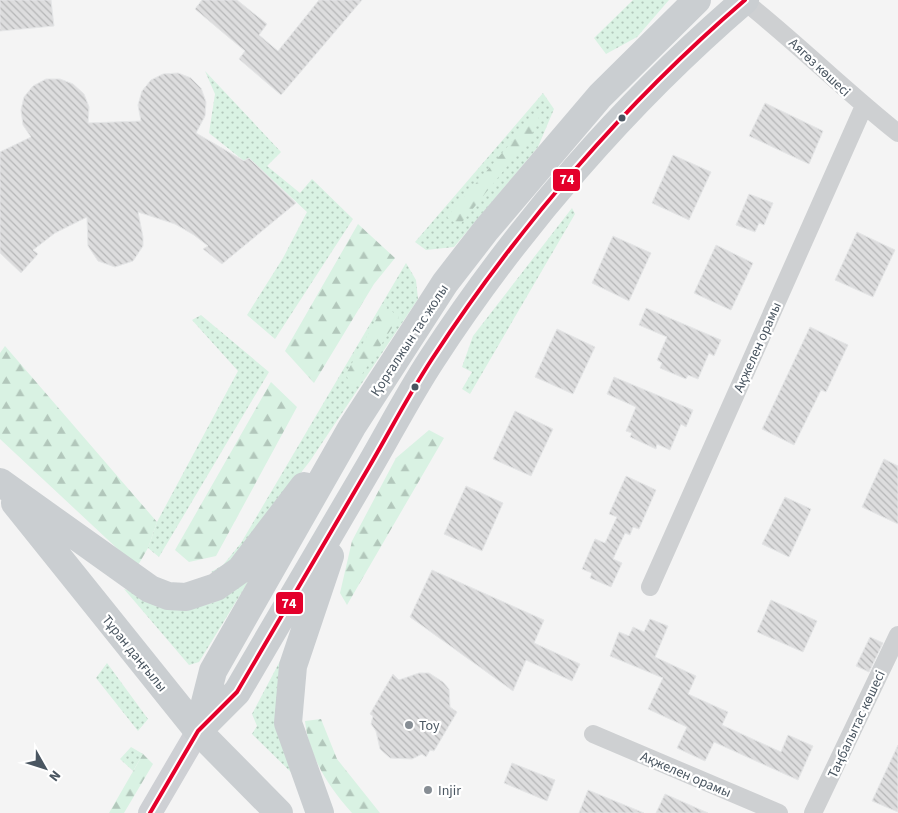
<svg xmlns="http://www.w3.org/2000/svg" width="898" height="813" viewBox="0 0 898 813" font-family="'Source Sans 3',sans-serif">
  <defs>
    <pattern id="grass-dots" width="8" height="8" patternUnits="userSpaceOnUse" patternTransform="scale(1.25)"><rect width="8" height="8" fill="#d9f2e3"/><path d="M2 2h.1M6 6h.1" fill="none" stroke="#b2c7bb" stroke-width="1.8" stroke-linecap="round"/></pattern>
    <pattern id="forest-firs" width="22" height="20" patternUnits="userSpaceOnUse" patternTransform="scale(1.25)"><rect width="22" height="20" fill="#d9f2e3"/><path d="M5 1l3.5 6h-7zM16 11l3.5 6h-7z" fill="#b2c7bb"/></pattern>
    <pattern id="building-back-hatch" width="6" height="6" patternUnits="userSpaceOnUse" patternTransform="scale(1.25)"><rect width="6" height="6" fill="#ddddde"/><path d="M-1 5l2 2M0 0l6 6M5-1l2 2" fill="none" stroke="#b5b6b7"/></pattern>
  </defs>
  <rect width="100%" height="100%" fill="#f4f4f4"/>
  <!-- grass -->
  <path fill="url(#grass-dots)" d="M633 0H669L637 37 606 54 594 38Z
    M205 71 281 152 267 166 300 193 312 179 353 219 275 339 247 315 283 258 307 212 249 158 244 161 209 133 215 94Z
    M543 93 554 109 538 147 454 247 426 250 415 242Z
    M572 208 575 214 470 394 462 389 472 372 462 367 473 336Z
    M406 263 416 280 418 299 310 461 225 570 217 574 211 572 223 565 241 543Z
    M201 315 269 372 159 557 148 548 157 522 238 371 192 320Z
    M256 569 199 662 189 665 124 589C159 599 194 619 227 595 238 588 247 577 256 569Z
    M290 642 302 783 252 734 257 726 252 714Z
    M107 663 148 719 138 731 96 678Z
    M131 747 143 754 133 771 120 759Z"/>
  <!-- forest -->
  <path fill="url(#forest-firs)" d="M545 103 530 138 459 226 447 217Z
    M358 224 395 258 374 284 314 383 285 351Z
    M384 305 399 317 352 390 346 374Z
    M5 346 157 522 148 548 137 567 0 439V353Z
    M271 382 297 407 216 556 189 562 175 550Z
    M429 430 444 438 347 605 340 593 352 541 396 458Z
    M321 719 337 759 380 813H352C328 786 309 757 305 721Z
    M143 754 153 764 124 813H109Z"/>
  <!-- building -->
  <path fill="url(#building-back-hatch)" stroke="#e5e6e7" d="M0 0H51L54 26 0 31Z
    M202 0H237L267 24 259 35 278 51 319 0H362L281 95 239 59 245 51 195 9Z
    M178 73 191 78 201 88 206 102 205 116 196 133 244 161 249 158 296 203 222 264 203 249 208 246 194 235 175 224 138 212 143 237V246L133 261 115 267 98 261 88 246 87 217 55 233 33 250 38 254 21 273 0 253V152L31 137 23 125 21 110 24 97 33 86 46 79H60L73 84 84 94 89 107 88 123 141 121 138 105 142 91 151 80 163 74Z
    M765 103 823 131 809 164 749 136Z
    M673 155 711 172 689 220 652 203Z
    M749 194 773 203 764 225 759 223 755 232 736 225Z
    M857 232 895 250 873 297 835 280Z
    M613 236 651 253 629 301 592 283Z
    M716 245 753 263 731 310 694 293Z
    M646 308 721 340 714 356 709 353 698 379 688 375 686 379 660 368 662 363 657 360 667 337 639 325Z
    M810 327 848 345 826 392 821 390 794 445 762 429Z
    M557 329 595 347 573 394 535 377Z
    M614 377 693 410 686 427 681 424 670 450 657 444 656 449 630 437 632 433 626 431 636 407 607 394Z
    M515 411 553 429 531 476 493 459Z
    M884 459 898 466V524L862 507Z
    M626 476 656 490 639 529 633 527 630 535 625 533 613 559 622 563 611 587 590 578 592 573 582 569 595 539 605 543 617 517 609 514Z
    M466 486 503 503 482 551 444 534Z
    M785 497 811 509 789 557 762 544Z
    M432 570 544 620 534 643 580 664 572 681 526 660 513 691 410 617Z
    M771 600 817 621 803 652 757 632Z
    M650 619 668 626 655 657 696 676 688 694 728 712 722 725 781 752 788 735 813 746 798 780 714 742 705 761 677 748 687 727 648 709 663 678 610 656 619 632 629 636 633 627 644 632Z
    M870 637 883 643 869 672 856 666Z
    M419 673H429L443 682 449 689 450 707 457 712 434 751 430 750 426 757 422 754 412 759 390 758 380 749 376 731 371 724 373 716 370 714 393 674 399 680Z
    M898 745V812L872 801Z
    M512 763 555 780 547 801 504 783Z
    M588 790 644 813H579Z
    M665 794 708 813H656Z"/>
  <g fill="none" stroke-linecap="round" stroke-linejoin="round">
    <!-- street -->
    <path stroke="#ced0d2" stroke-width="18" d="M744 1C797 43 845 91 898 133
      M650 587 864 106
      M593 734 779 813
      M813 813 898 635"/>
    <!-- secondary -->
    <path stroke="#ced0d4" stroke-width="24" d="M150 813 198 731"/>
    <!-- primary -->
    <path stroke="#caced1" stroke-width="28" d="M0 482 150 589 168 596 186 597 216 587 240 570 304 486
      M15 503 198 731 279 813
      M198 730 213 671 352 427 445 283 486 230 600 96 697 0
      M198 731 237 692C281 617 325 542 369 467 390 431 409 394 432 359 518 227 626 102 745 0
      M320 813 288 723 293 666 330 556"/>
    <!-- bus-1 casing -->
    <g stroke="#fff" stroke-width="8">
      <path id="bus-1" d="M150 813 198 731 237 692C281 617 325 542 369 467 390 431 409 394 432 359 518 227 626 102 745 0"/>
    </g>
    <!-- bus-1 -->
    <use href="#bus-1" stroke="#e4002b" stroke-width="4"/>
  </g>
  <!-- markers -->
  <g fill="#4a5661" stroke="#fff" stroke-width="2">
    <circle cx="622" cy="118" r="4.5"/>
    <circle cx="415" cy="387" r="4.5"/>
  </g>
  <g fill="#868d94" stroke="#fff" stroke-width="2">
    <circle cx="409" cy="725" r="5"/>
    <circle cx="428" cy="790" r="5"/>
  </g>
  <g text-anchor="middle" stroke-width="4.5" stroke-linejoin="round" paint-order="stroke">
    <!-- street labels -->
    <g font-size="14" fill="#4a5661" stroke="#fff">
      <text transform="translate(820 67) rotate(43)" y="5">Аягөз көшесі</text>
      <text transform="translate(409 340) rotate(-57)" y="5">Қорғалжын тас жолы</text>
      <text transform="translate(757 347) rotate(-66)" y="5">Ақжелен орамы</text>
      <text transform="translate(135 653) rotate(51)" y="5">Тұран даңғылы</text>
      <text transform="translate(856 724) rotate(-65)" y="5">Таңбалытас көшесі</text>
      <text transform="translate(686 774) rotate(23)" y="5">Ақжелен орамы</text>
    </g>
    <!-- poi labels -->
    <g font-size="14" fill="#4a5661" stroke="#fff" text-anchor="start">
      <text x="419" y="730">Toy</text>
      <text x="438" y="795">Injir</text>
    </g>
  </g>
  <g stroke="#fff" stroke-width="2">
    <rect x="552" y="168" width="29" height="24" rx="5" fill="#e4002b"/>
    <rect x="275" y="591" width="29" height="24" rx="5" fill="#e4002b"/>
  </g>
  <g font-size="14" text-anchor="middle" font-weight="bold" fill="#fff">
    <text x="567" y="184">74</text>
    <text x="289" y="608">74</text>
  </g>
  <!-- north arrow -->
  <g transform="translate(45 768) rotate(129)" stroke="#ffffff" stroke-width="4" paint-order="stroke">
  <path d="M0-4L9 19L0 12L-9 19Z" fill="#4a5661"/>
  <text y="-8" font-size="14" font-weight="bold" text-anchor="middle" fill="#4a5661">N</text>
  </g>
</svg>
